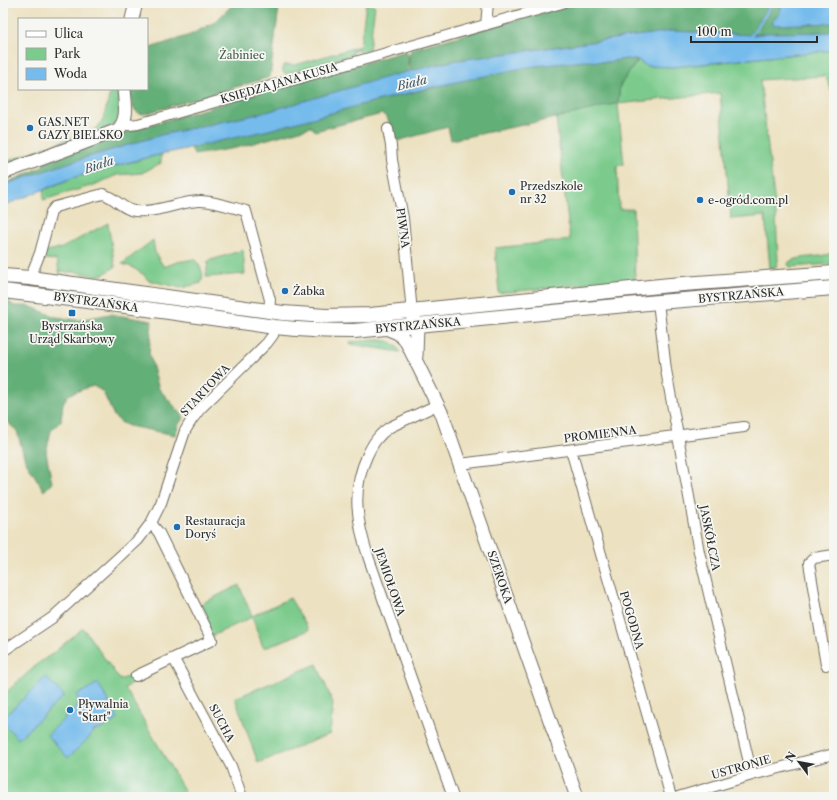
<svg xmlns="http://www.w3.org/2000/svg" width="837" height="800" viewBox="0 0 837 800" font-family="'Libre Caslon Text',serif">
  <rect width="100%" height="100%" fill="#f6f6f2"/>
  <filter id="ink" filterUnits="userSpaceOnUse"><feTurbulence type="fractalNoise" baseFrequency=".025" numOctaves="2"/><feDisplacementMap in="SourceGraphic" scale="8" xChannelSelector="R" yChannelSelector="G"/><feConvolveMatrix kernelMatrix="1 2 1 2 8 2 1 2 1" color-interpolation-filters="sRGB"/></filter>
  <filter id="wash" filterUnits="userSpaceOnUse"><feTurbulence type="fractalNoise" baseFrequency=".012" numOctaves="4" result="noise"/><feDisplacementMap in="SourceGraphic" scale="16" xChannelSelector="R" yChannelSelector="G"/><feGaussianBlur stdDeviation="0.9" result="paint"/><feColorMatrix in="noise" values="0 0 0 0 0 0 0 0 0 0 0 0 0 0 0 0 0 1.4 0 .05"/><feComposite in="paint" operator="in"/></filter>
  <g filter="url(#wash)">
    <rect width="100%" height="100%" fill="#ece1c0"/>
    <!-- green -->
    <path fill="#7bcb8c" stroke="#537b5c" d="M366 4 375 6 369 50 360 52 358 49 353 50V54L285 74 283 72V65H295L360 46Z
      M834 50V95L825 76 760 80 776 214 778 261 776 267 770 268 765 216 731 219 720 93 618 104 624 165H617L619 209H633L635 279 499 293 495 248 570 240 556 118 618 103 620 85 638 60 646 66 674 67Z
      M111 89H118C119 102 122 115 114 125L12 163 10 160 96 129 103 120Z
      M161 154V163L142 173 117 175 94 185 43 200 44 190 72 178Z
      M108 223 115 267 104 274 96 276 76 272H59L57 260 44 259 46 251 62 248Z
      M153 240 155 253 164 267 177 262 194 259C201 267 205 273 201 283L181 288 160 283 148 280 144 275 132 267 122 264Z
      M243 250 245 274 206 277 208 261Z
      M834 252V262L831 264 790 267 788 265 789 262C799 255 820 259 834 252Z
      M772 283V285L747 289 674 295 673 291Z
      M6 284 41 285 172 304 171 308Z
      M178 304 379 319V323L313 326 177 308Z
      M376 340C387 340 395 341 400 352L350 344V342Z
      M239 585 252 616 290 598 309 630 268 647H263L252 617 212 636 200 606 203 603Z
      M83 628 120 680 132 675 136 681 125 688 188 797H3V779L4 774 3 773V695L40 662 52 654Z
      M317 664 333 703 330 734 258 763 235 698Z"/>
    <!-- forest -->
    <path fill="#64af78" stroke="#486d52" d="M234 3H282L279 7 270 77 144 114C130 113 131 100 130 89H147V49L190 35 215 22Z
      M579 3H771L750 35 672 31 452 61 411 71C410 65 408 55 412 49Z
      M775 3H783L778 17V25L834 23V32L768 33 754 35Z
      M406 51 408 54 409 72 263 113 161 135 68 163 3 185 11 181 42 167 44 163 139 128Z
      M626 59 638 60 620 85 618 103 556 118 451 140 448 127 397 141 395 139 387 117 382 114 315 131 314 129 311 127 236 148 194 155 191 147 269 130 360 105 481 76 527 67 584 61 607 62Z
      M3 301H8L14 306H29L56 317 78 320 110 314 152 321 149 353 159 389 184 417 179 424 175 435 129 426 122 423 114 416 103 392 94 386 86 388 68 395 63 403 61 421 51 431 46 452 52 483 44 491 25 460 17 431 3 418Z"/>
    <!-- water -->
    <path fill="#75bbec" stroke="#50738c" d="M783 3H834V23L773 25V19L778 17Z
      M672 31 754 35 767 33 834 32V50L674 67 646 66 638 60 626 59 607 62 584 61 527 67 433 87 360 105 269 130 145 158 72 178 3 206V185L68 163 161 135 263 113 390 76 452 61Z
      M46 677 64 696 18 739 3 723V718Z
      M98 683 118 719 101 729 93 731 89 738 68 758 47 735 76 708 78 702 77 695Z"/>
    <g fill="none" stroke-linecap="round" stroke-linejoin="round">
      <!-- stream -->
      <path stroke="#75bbec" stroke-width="2.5" d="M750 37 773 3"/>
    </g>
  </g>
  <g filter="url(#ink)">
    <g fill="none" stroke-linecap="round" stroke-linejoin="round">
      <!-- minor casing -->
      <g stroke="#6f6b5f" stroke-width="12">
        <path id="minor" d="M486 25 488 3
          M123 124 129 125 138 124 562 3
          M388 129 391 146 392 160 403 218 411 302 410 310
          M30 278 40 253 51 212 55 207 103 194C115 197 123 210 135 211 158 213 177 202 199 201 211 200 234 208 246 211L270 300 269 311
          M658 302 666 370 699 552 752 775
          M437 405 390 427C378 435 373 443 367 456 351 491 357 523 369 559L453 797
          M571 450 671 797
          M460 464 744 427
          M3 651 52 618 138 540 151 523 161 503 185 431 191 421 200 409 267 343 273 335 275 327
          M176 663 231 766 242 797
          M826 665 809 563 814 558 834 555
          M136 676 212 640 159 533 151 523
          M678 797 752 775 834 754"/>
      </g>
      <!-- tertiary casing -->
      <g stroke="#6f6b5f" stroke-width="15">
        <path id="tertiary" d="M132 19 136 3
          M3 173 118 130C129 119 125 103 124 89
          M412 315 417 325 416 356
          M386 328 398 333 406 341 442 414 577 797"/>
      </g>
      <!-- secondary casing -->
      <g stroke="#6f6b5f" stroke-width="16">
        <path id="secondary" d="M3 276 30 278 283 313 326 316 370 315 670 285 834 273
          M3 291 104 303 275 327C302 330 327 331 354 331L658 302 834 288"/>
      </g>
      <!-- minor -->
      <use href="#minor" stroke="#fff" stroke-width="10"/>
      <!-- tertiary -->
      <use href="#tertiary" stroke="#fff" stroke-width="13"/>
      <!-- secondary -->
      <use href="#secondary" stroke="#fff" stroke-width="14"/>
    </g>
  </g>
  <!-- markers -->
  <g fill="#1f6fb2" stroke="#f6f6f2" stroke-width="1.5">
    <circle cx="30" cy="128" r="4"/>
    <circle cx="512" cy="192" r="4"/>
    <circle cx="700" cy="200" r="4"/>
    <circle cx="285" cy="291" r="4"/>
    <rect x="68" y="309" width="8" height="8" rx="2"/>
    <circle cx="177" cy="527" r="4"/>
    <circle cx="70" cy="710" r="4"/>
  </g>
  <g text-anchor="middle" stroke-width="3.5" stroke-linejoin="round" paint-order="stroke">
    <!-- park labels -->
    <g font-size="11" fill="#435b48" stroke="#f6f6f2">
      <text x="242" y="59">Żabiniec</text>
    </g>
    <!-- street labels -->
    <g font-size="11" fill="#2b2b2b" stroke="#f6f6f2">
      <text transform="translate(279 83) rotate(-16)" y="4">KSIĘDZA JANA KUSIA</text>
      <text transform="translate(403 228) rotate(82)" y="4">PIWNA</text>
      <text transform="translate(741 295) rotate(-5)" y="4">BYSTRZAŃSKA</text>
      <text transform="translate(96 302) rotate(8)" y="4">BYSTRZAŃSKA</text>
      <text transform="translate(418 325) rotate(-5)" y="4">BYSTRZAŃSKA</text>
      <text transform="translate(205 390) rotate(-47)" y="4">STARTOWA</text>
      <text transform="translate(600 434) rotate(-7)" y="4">PROMIENNA</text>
      <text transform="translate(710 538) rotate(79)" y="4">JASKÓŁCZA</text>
      <text transform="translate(500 577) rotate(71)" y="4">SZEROKA</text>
      <text transform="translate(390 582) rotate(71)" y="4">JEMIOŁOWA</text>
      <text transform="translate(632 620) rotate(74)" y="4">POGODNA</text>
      <text transform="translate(222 723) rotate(62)" y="4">SUCHA</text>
      <text transform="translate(741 767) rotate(-16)" y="4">USTRONIE</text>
    </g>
    <!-- poi labels -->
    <g font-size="11" fill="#2b2b2b" stroke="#f6f6f2" text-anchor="start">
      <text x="38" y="126">GAS.NET<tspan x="38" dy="13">GAZY BIELSKO</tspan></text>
      <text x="520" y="190">Przedszkole<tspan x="520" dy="13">nr 32</tspan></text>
      <text x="708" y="204">e-ogród.com.pl</text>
      <text x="293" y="295">Żabka</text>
      <text x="72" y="330" text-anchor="middle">Bystrzańska<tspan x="72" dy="13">Urząd Skarbowy</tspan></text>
      <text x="185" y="525">Restauracja<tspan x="185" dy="13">Doryś</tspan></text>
      <text x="78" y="708">Pływalnia<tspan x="78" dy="13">"Start"</tspan></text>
    </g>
    <!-- water labels -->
    <g font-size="12" font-style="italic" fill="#415665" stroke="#f6f6f2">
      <text transform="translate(412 83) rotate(-14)" y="4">Biała</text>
      <text transform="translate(99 165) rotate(-18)" y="4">Biała</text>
    </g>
  </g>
  <!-- margin -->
  <rect width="837" height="800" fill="none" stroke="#f6f6f2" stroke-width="16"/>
  <!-- legend -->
  <rect x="18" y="18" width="130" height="72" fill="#f6f6f2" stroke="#a5a5a2"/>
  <rect x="26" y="31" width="20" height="6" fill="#ffffff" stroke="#a5a5a2"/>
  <text x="54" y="38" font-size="12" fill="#2b2b2b">Ulica</text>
  <rect x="26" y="48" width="20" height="12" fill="#7bcb8c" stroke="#a5a5a2"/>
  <text x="54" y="58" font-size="12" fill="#2b2b2b">Park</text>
  <rect x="26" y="68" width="20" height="12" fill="#75bbec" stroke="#a5a5a2"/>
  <text x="54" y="78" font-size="12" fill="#2b2b2b">Woda</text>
  <!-- north arrow -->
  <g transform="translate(799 762) rotate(302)" stroke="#f6f6f2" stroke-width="3" paint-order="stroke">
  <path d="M0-3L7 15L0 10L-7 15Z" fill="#2b2b2b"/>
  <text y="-6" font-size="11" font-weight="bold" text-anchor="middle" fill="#2b2b2b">N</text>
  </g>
  <!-- scale -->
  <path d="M691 36v6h126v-6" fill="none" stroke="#2b2b2b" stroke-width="2"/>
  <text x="697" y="36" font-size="12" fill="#2b2b2b" stroke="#f6f6f2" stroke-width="3" paint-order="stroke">100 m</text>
</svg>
